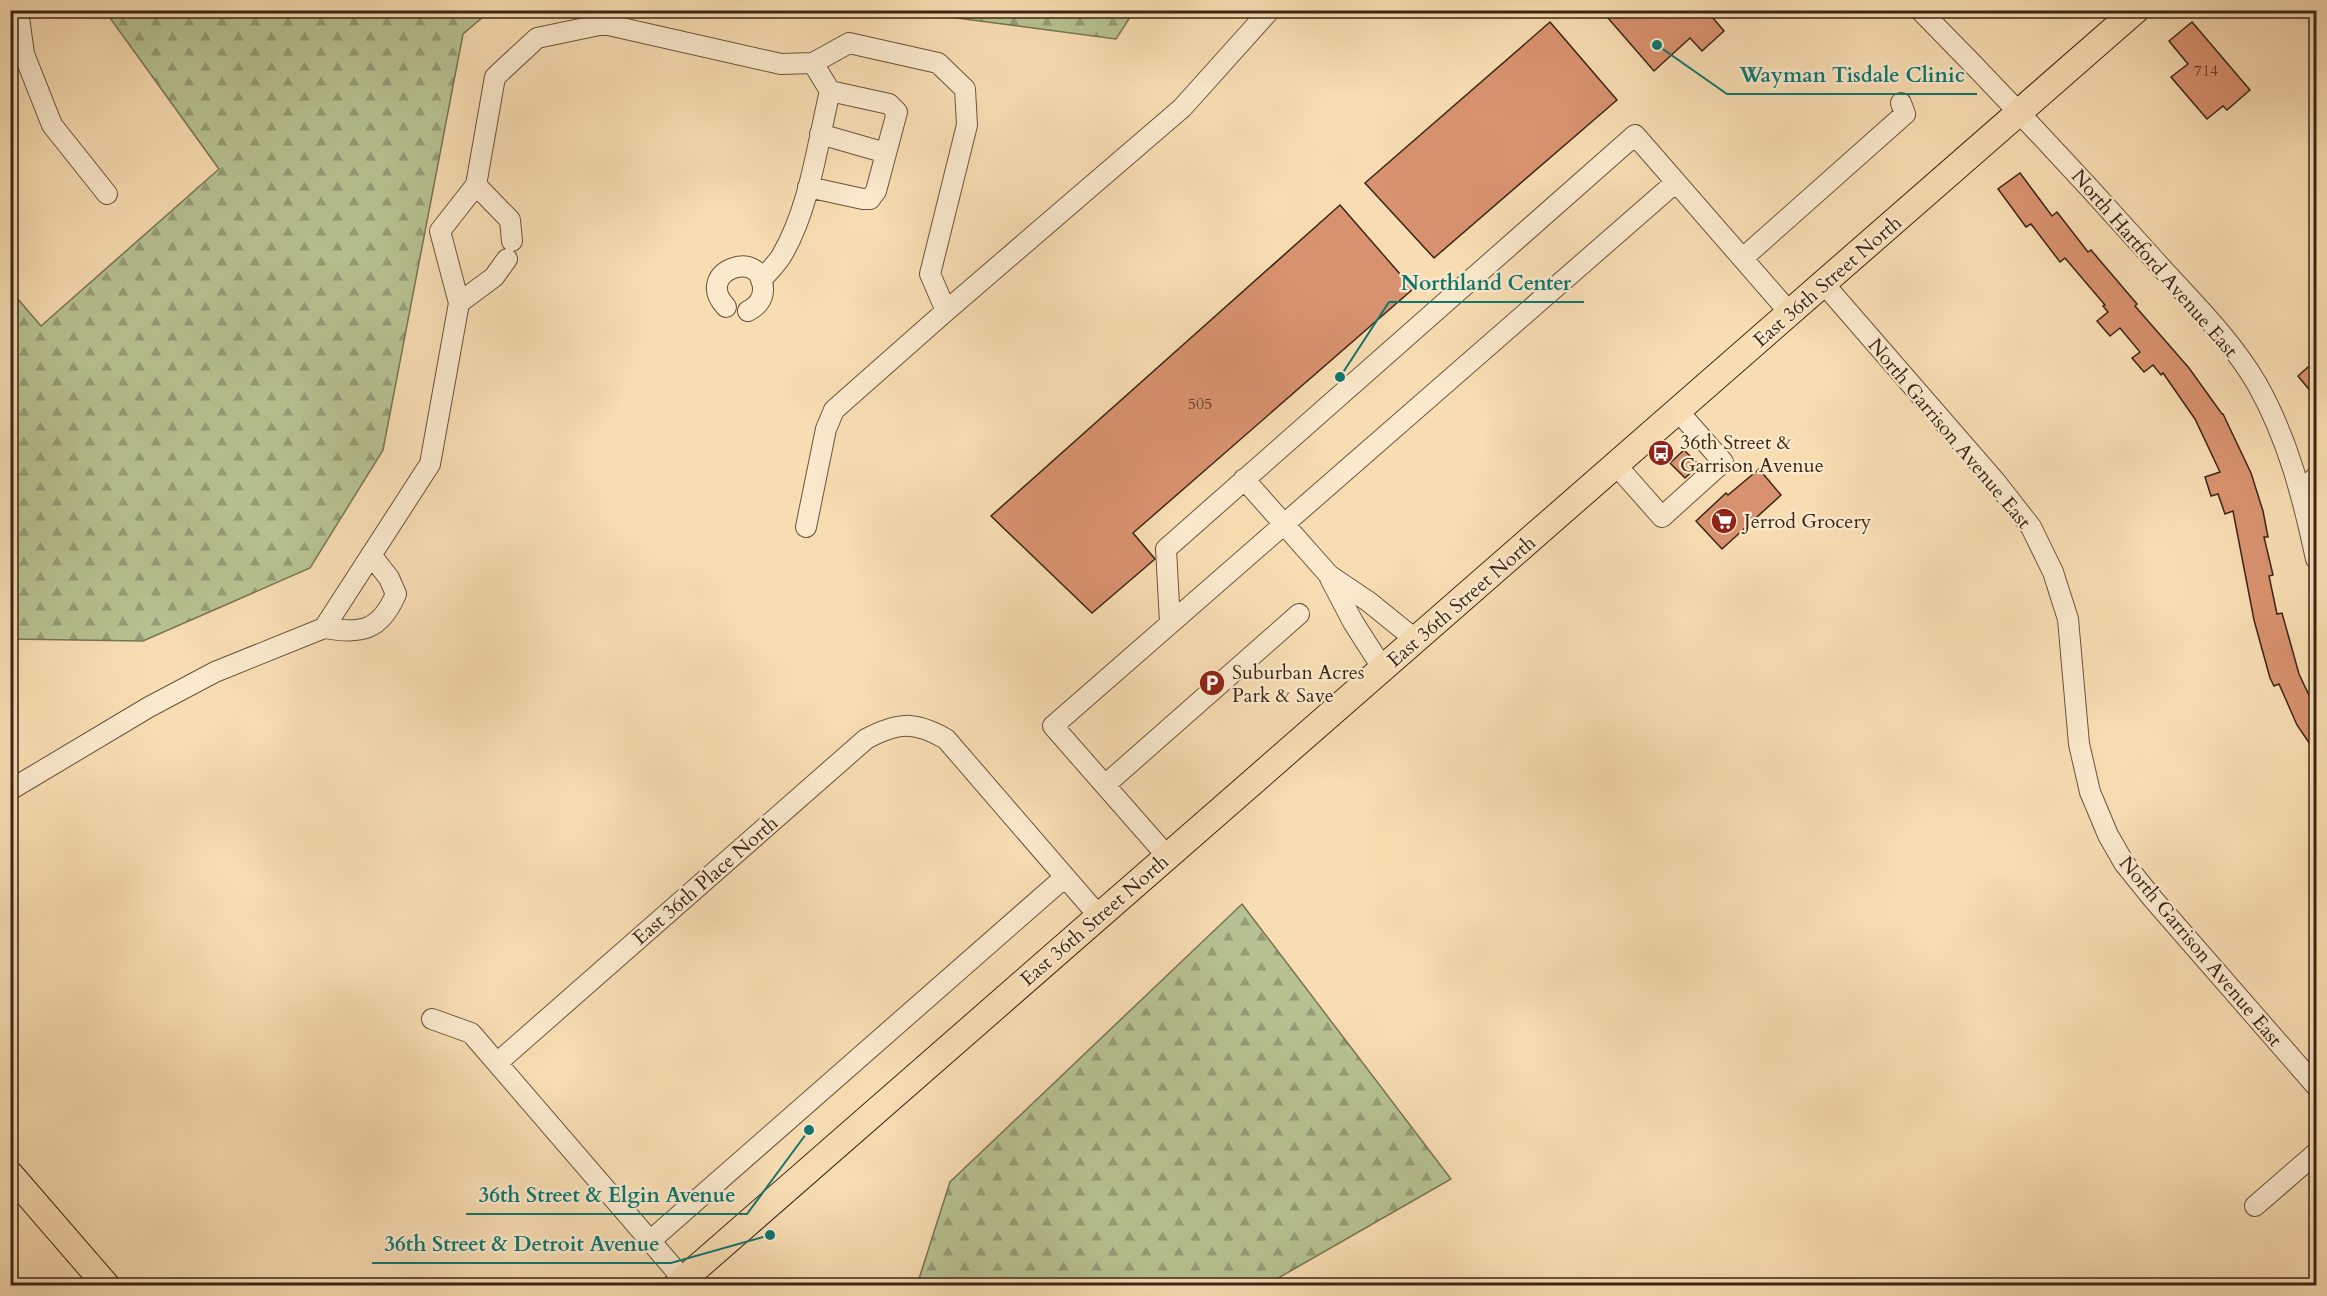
<svg xmlns="http://www.w3.org/2000/svg" width="2327" height="1296" viewBox="0 0 2327 1296" font-family="Cardo,serif">
  <defs>
    <pattern id="forest-firs" width="22" height="20" patternUnits="userSpaceOnUse" patternTransform="scale(1.5)"><rect width="22" height="20" fill="#b7c292"/><path d="M5 1l3.5 6h-7zM16 11l3.5 6h-7z" fill="#969d76"/></pattern>
  </defs>
  <rect width="100%" height="100%" fill="#f8ddb2"/>
  <filter id="stains"><feTurbulence type="fractalNoise" baseFrequency=".00333" numOctaves="4"/><feColorMatrix values="0 0 0 0 .2 0 0 0 0 .09 0 0 0 0 .02 0 0 0 .5 -.17"/></filter>
  <radialGradient id="worn" r=".72"><stop offset=".6" stop-color="#630" stop-opacity="0"/><stop offset="1" stop-color="#630" stop-opacity=".3"/></radialGradient>
  <!-- forest -->
  <path fill="url(#forest-firs)" stroke="#797454" stroke-width="1.5" d="M105 11H490L463 34 383 450 310 568 143 641 11 639V291L41 326 219 169Z
    M903 11 1134 10V11L1116 39Z
    M1242 904 1451 1179 1266 1285H917L950 1182Z"/>
  <!-- building -->
  <path fill="#d9926f" stroke="#3b2516" stroke-width="1.5" d="M1601 10H1722L1713 18 1724 31 1702 51 1690 38 1654 71Z
    M1550 22 1617 100 1434 258 1365 183Z
    M2192 22 2250 90 2227 110 2223 106 2207 119 2171 77 2188 64 2169 41Z
    M2020 173 2052 216 2057 212 2088 252 2091 250 2137 304 2135 306 2189 368 2222 414H2223L2251 473 2263 511 2268 537H2264L2273 575 2269 576 2277 614 2282 613 2299 674 2316 710V753L2297 725 2279 684 2274 686 2270 678 2254 620 2233 511 2225 514 2218 494 2211 496 2205 477 2220 472 2195 419 2163 373 2161 375 2153 365 2144 372 2132 358 2140 352 2120 328 2110 336 2097 321 2108 312 2103 306 2105 305 2065 258 2060 262 2031 224 2026 227 1998 189Z
    M1340 205 1413 289 1133 533 1155 559 1092 613 991 516Z
    M2316 360V398L2298 376Z
    M1684 450 1699 465 1685 478 1670 463Z
    M1759 469 1781 495 1722 549 1696 521 1726 493 1728 495Z"/>
  <g fill="none" stroke-linecap="round" stroke-linejoin="round">
    <!-- minor casing -->
    <g stroke="#6a533d" stroke-width="22">
      <path id="minor" d="M18 10 24 54 52 125 107 194
        M1920 10C1999 90 2075 171 2150 255 2186 296 2229 336 2257 384 2288 439 2303 498 2316 559
        M820 134 886 153
        M476 185 510 220 512 241
        M808 187 863 199H870L876 191 897 112 889 104 830 91
        M1743 258 1905 114 1901 103
        M761 280C768 272 777 264 782 255 810 207 817 145 830 91L813 63
        M1824 284 1995 481 2031 527 2053 572 2068 619 2079 744 2090 792 2108 835 2124 863 2153 899 2316 1086
        M459 303 494 277 507 259
        M726 307C692 271 764 246 763 290 763 300 756 307 748 311
        M1616 465 1662 517 1723 462 1678 411
        M1244 479 1329 575 1369 602 1416 640
        M2301 491 2316 477
        M806 527 826 429 834 410 946 311 1182 108 1270 10
        M1330 578 1353 622 1383 669
        M1170 623 1166 549 1635 135 1790 313
        M324 628C362 634 380 631 396 594L389 578 371 555
        M1105 785 1299 614
        M10 790 149 707 215 672 324 628 430 464 459 303 440 231 476 185 495 77 537 38 604 24 781 64 813 63 849 43 938 63 965 89 967 125 930 274 946 311
        M1167 856 1053 726 1676 182
        M432 1019 471 1033 683 1279
        M497 1063 866 739C898 722 914 721 946 739L1098 915
        M2255 1206 2316 1153
        M650 1241 1065 877"/>
    </g>
    <!-- major casing -->
    <g stroke="#3b2516" stroke-width="28">
      <path id="major" d="M10 1174 107 1286
        M676 1286 2136 10"/>
    </g>
    <!-- minor -->
    <use href="#minor" stroke="#fae9cd" stroke-width="20"/>
    <!-- major -->
    <use href="#major" stroke="#f8ddb2" stroke-width="26"/>
  </g>
  <!-- icons -->
  <defs>
    <g id="bus-disc" transform="scale(1.35)"><circle r="9.5" fill="#8f2418" stroke="#fae9cd"/><path d="M-5-6H5V4H4V6H2V4H-2V6H-4V4H-5ZM-3.5-4V0h7V-4ZM-3.5 1.2v1.5H-2V1.2ZM2 1.2v1.5H3.5V1.2Z" fill="#fff"/></g>
    <g id="supermarket-disc" transform="scale(1.35)"><circle r="9.5" fill="#8f2418" stroke="#fae9cd"/><path d="M-6-5.5h2.5l.6 2H6L4.5 2H-2.5L-4.4-4H-6ZM-1.5 3.2a1.3 1.3 0 1 0 .1 0ZM3 3.2a1.3 1.3 0 1 0 .1 0Z" fill="#fff"/></g>
    <g id="parking-disc" transform="scale(1.35)"><circle r="9.5" fill="#8f2418" stroke="#fae9cd"/><path d="M-3.5-5.5H1a3.5 3.5 0 0 1 0 7H-1V5.5H-3.5ZM-1-3.4V-.6H.8a1.4 1.4 0 0 0 0-2.8Z" fill="#fff"/></g>
  </defs>
  <g fill-rule="evenodd">
    <use href="#bus-disc" x="1661" y="453"/>
    <use href="#supermarket-disc" x="1724" y="521"/>
    <use href="#parking-disc" x="1212" y="683"/>
  </g>
  <g text-anchor="middle" stroke-width="4.5" stroke-linejoin="round" paint-order="stroke">
    <!-- number labels -->
    <g font-size="16" fill="#62402c">
      <text x="2206" y="76">714</text>
      <text x="1200" y="409">505</text>
    </g>
    <!-- street labels -->
    <g font-size="20" fill="#3b2516" stroke="#fae9cd">
      <text transform="translate(2155 263) rotate(49)" y="7">North Hartford Avenue East</text>
      <text transform="translate(1827 281) rotate(-41)" y="7">East 36th Street North</text>
      <text transform="translate(1950 433) rotate(50)" y="7">North Garrison Avenue East</text>
      <text transform="translate(1461 601) rotate(-41)" y="7">East 36th Street North</text>
      <text transform="translate(705 880) rotate(-41)" y="7">East 36th Place North</text>
      <text transform="translate(1094 920) rotate(-41)" y="7">East 36th Street North</text>
      <text transform="translate(2201 951) rotate(50)" y="7">North Garrison Avenue East</text>
    </g>
    <!-- poi labels -->
    <g font-size="20" fill="#3b2516" stroke="#fae9cd" text-anchor="start">
      <text x="1680" y="449">36th Street &amp;<tspan x="1680" dy="23">Garrison Avenue</tspan></text>
      <text x="1744" y="528">Jerrod Grocery</text>
      <text x="1232" y="679">Suburban Acres<tspan x="1232" dy="23">Park &amp; Save</tspan></text>
    </g>
  </g>
  <!-- callouts -->
  <path fill="none" stroke="#0f766e" stroke-width="2" d="M1657 45L1727 94H1977M1340 377L1389 302H1584M809 1130L747 1214H466M770 1235L671 1263H372"/>
  <g fill="#0f766e" stroke="#fae9cd" stroke-width="2">
    <circle cx="1657" cy="45" r="6"/>
    <circle cx="1340" cy="377" r="6"/>
    <circle cx="809" cy="1130" r="6"/>
    <circle cx="770" cy="1235" r="6"/>
  </g>
  <g font-size="21" text-anchor="middle" font-weight="bold" fill="#0f766e" stroke="#fae9cd" stroke-width="4.5" stroke-linejoin="round" paint-order="stroke">
    <text x="1852" y="82">Wayman Tisdale Clinic</text>
    <text x="1486" y="290">Northland Center</text>
    <text x="607" y="1202">36th Street &amp; Elgin Avenue</text>
    <text x="522" y="1251">36th Street &amp; Detroit Avenue</text>
  </g>
  <!-- margin -->
  <rect width="2327" height="1296" fill="none" stroke="#f8ddb2" stroke-width="36"/>
  <rect x="12" y="12" width="2303" height="1272" fill="none" stroke="#3b2516" stroke-width="3"/>
  <rect x="18" y="18" width="2291" height="1260" fill="none" stroke="#3b2516" stroke-width="1.5"/>
  <rect width="100%" height="100%" filter="url(#stains)"/>
  <rect width="100%" height="100%" fill="url(#worn)"/>
</svg>
